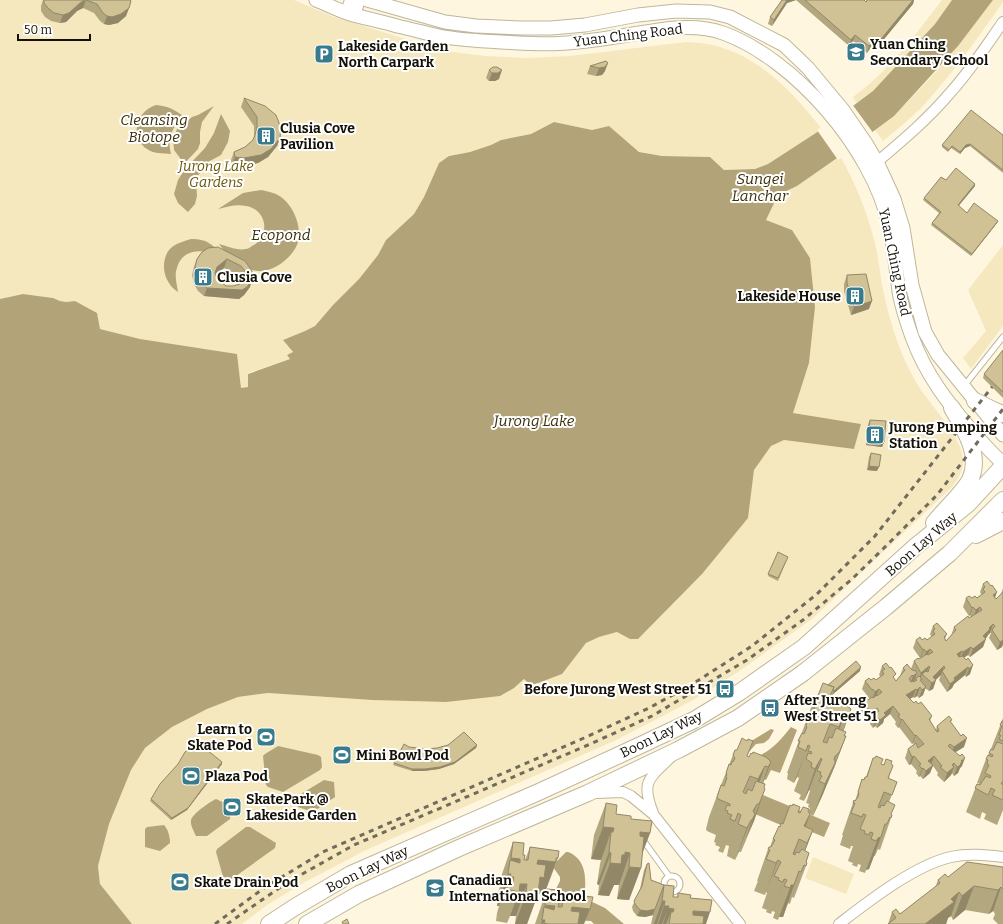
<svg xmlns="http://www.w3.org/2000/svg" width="1003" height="924" viewBox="0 0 1003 924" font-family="Bitter,serif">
  <rect width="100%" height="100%" fill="#fef6df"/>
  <!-- green -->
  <path fill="#f5e8be" d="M0 0H294L334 17 445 51 485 56 527 58 570 56 686 42C747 43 786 84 822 129L768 164 755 169 724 170 710 157 662 156 639 152 609 126 592 130 554 122 531 134 501 140 491 145 470 152 449 156 439 163 424 197 414 214 386 240 378 255 359 279 333 305 315 326 305 331 283 340 293 353 290 359 248 373 249 387 241 388 237 354 140 339 100 329 75 301 66 302 60 301 53 298 23 294 0 299Z
    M942 0H952L935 24 873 91 857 103 853 97C889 71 915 35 942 0Z
    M993 0H1003V2C978 38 952 74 922 107 910 119 896 130 883 141L875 130C921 95 958 46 993 0Z
    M840 156C856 184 867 212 875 243 879 260 880 277 884 294 889 317 896 341 906 363 910 371 914 379 919 387 931 406 966 441 963 464 962 472 958 479 953 486L812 619 738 672 695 699 655 720 614 741 366 850 305 882 267 905 242 924H132L100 884 98 866 109 824 131 770 145 748 172 727 207 709 238 697 268 693 372 700 446 702 514 688 524 679 541 682 561 674 586 643 599 637 617 632 630 639 748 518 754 470 771 446 784 440 854 449 861 424 793 413 809 363 815 307 810 258 792 230 766 220 778 195 797 186Z
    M1003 245V326L971 369 963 358 986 331 968 290Z
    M813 857 854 874 846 894 805 878Z"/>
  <!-- water -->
  <path fill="#b2a478" d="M952 0H993L958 46 894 116 840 156 797 186 778 195 766 220 792 230 810 258 815 307 809 363 793 413 861 424 854 449 784 440 771 446 754 470 748 518 702 574 638 639H630L617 632 599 637 586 643 562 674 541 682 531 685 524 679 514 688 500 696 446 702 372 700 268 693 238 697 207 709 172 727 145 748 131 770 109 824 98 866 100 884 132 924H0V299L23 294 53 298 60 301 66 302 75 301 97 313 100 329 140 339 237 354 241 388 248 387V374L290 359 287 355 293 352 283 340 305 331 315 326 333 305 359 279 378 255 386 240 414 214 424 197 439 163 449 156 470 152 491 145 501 140 531 134 554 122 592 130 609 126 639 152 662 156 710 157 724 170 755 169 768 164 822 129 873 91 935 24Z
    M156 105C167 106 174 109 183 116 172 128 167 138 171 154 163 153 153 154 147 149 129 137 136 111 156 105Z
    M214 106 202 122 200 132V143L198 149 182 166 180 158 174 150 173 139 177 129 192 117 198 115Z
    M221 114 230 131 228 142 221 155 208 162 203 171 198 175 196 181 197 196 195 204 188 212 178 203 174 194 178 180 185 169 205 148 214 133Z
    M261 190C266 191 271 192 276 194 291 201 300 221 299 237 298 254 274 273 258 271 253 271 247 268 243 267 233 262 225 252 219 244 227 246 237 251 246 249 249 249 251 246 254 245 271 234 266 209 246 206 236 204 227 207 218 209L243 193Z
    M191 239C207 239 211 244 222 254 205 251 183 246 177 268 174 275 177 285 178 292 175 290 171 287 169 283 162 274 162 256 171 248 176 243 185 241 191 239Z
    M791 727 797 730 780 773 771 770 766 780 755 775V758C772 750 780 741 791 727Z
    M771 729 774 730 769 739 764 743 756 744 748 753 740 748Z
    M278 746 318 755 321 757 322 767 320 770 283 792 268 787 266 785 263 756 265 754Z
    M324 780 334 782 335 797 313 812 298 807 296 797Z
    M763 795 830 823 824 837 807 830 804 835 755 814Z
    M216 799 229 805 231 808 230 819 207 836H196C194 831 190 825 191 820 192 814 211 801 216 799Z
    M164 825C168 829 170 837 170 843L160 851 145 847V829L147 827Z
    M246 827H250L276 843 275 848 229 881 224 880 216 852 217 849Z
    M566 852C570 852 571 853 575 856 587 865 586 884 584 898L605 908 624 924H594L591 921 568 920 551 899 560 881V877L553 867 554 864Z"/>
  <!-- pier -->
  <path fill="#fef6df" d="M852 104 874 134 838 160 817 130Z"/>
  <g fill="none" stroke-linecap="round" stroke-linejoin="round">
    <!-- service casing -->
    <g stroke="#bfb79b" stroke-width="7">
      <path id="service" d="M964 386 1003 337
        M643 840 669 876
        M664 884a8 8 0 1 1 16 0a8 8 0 1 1-16 0Z"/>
    </g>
    <!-- minor casing -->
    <g stroke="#bfb79b" stroke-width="12">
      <path id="minor" d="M346 12 350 0
        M355 15 360 0
        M871 165 877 162C903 140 928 119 950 93 970 71 986 46 1003 22
        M596 793 623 792 631 796 653 814 740 924
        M653 813C641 782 648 779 670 758
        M839 924C869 901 915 865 951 857 968 853 986 855 1003 857"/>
    </g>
    <!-- tertiary casing -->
    <g stroke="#bfb79b" stroke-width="15">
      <path id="tertiary" d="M316 0C326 4 336 9 347 13 363 18 381 21 397 26 411 29 425 33 439 36 459 40 480 41 501 42 523 43 545 45 567 43 590 41 611 38 633 34 663 29 694 23 723 33 795 59 873 150 889 225 894 246 896 269 899 291 901 306 907 322 912 337 926 375 947 402 973 432 983 443 992 454 1003 463
        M367 0 445 22 476 26 522 28H551L585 25 638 15 676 11 710 12 730 17 784 45 808 68 843 110 867 145 877 162 894 199 903 228 912 285 925 332 938 355 1003 435"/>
    </g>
    <!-- primary casing -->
    <g stroke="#bfb79b" stroke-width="18">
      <path id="primary" d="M975 401 993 410 1003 414
        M934 523C944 510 963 493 970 480 982 455 964 428 952 408
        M976 535 1003 521
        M269 924 295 907 351 874 541 791 643 744 694 720 740 692 804 647 916 546 968 504 1003 466
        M307 924 359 894 459 848 588 793 678 750 738 718 803 673 886 607 950 553 1003 500"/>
    </g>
    <!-- service -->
    <use href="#service" stroke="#fff" stroke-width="5"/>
    <!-- minor -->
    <use href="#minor" stroke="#fff" stroke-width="10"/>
    <!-- tertiary -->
    <use href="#tertiary" stroke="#fff" stroke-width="13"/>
    <!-- primary -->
    <use href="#primary" stroke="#fff" stroke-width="16"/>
    <!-- rail -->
    <path stroke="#706b5c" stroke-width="3" stroke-dasharray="5 5" stroke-linecap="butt" d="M215 924 264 888 323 852 584 738 649 708 691 685 752 646 817 594 875 536 1003 373
      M227 924 288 882 354 845 588 745 652 716 747 660 803 620 852 579 887 545 937 495 1003 409"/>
  </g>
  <!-- wall -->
  <path fill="#b3a780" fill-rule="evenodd" d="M43 0H130L129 8 126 16 118 23 109 25 104 24 100 21 94 13 83 8 77 11 66 22 60 23 51 21 45 17 41 11V6Z
    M782 0H864L866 2 867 0H914L913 4 875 50 871 47 867 53 853 41 849 46 796 0 787 3 772 26 768 24 770 17Z
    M606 61 605 71 602 75 596 76 587 74 590 66Z
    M493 67 499 79 495 81H489L486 78 489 70Z
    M244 98 280 138 277 146 268 157 258 163 241 166 232 165 231 160 234 152 245 147 253 140 254 137V126L241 107Z
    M1003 135V173L970 146 965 148 960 154 951 148 948 152 942 147V145Z
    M946 180 975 186 958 206 967 213 998 221 997 223 971 256 931 225 932 223 939 213 923 200 924 198Z
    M202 252 245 261 250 287 244 295 239 299 204 296 198 291 194 284 192 275 194 267 197 259ZM224 268 238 275 242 279 243 282 240 284 233 286H226L217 279 216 274Z
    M847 275 869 309 851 315 844 291V284Z
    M1003 350V398L983 378 984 374Z
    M870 420 884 442 882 447 866 445 868 424Z
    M871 453 877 471 867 470 869 457Z
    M778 552 788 557 778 581 768 576Z
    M983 584 996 599 1001 594 1003 588V644L1002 647 997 650 989 638 991 633H990L988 635 986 638 983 647 970 657 968 655 964 658 966 660 968 658 970 674 966 677 965 675 954 684 952 688 947 692 939 680 941 675 936 680 933 689 929 691 925 688 923 695 919 698 917 696 914 698 913 697 910 699 914 703 918 704 932 716 930 721 936 730 937 726 951 723 964 747 955 752 962 766 960 768 958 773 954 776 952 773 951 775 944 782 937 775 938 773 933 766 930 773 923 779 920 776 919 777 916 773 917 771 911 764 909 765 905 758 908 749 914 744 913 743 912 744 899 727 898 728 895 724 896 722 890 714 884 719 883 723 877 728 875 726 873 728 870 724 872 718 867 722 865 719V717L860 709 863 701 868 700 870 698H869L862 689 865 681 876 680 880 677V676L879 675 882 666 896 681 900 676 903 668 911 669 914 661 919 659 921 658V657L920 658 913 648 916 640H927L931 637V636L930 634 933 626 947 634 945 639 946 641 951 636 954 627 971 617 970 615 969 616 963 607 966 598H977L981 595V594L980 592Z
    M860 671 832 695 831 694 827 705 851 709 843 731 845 736H846L834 768 823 794 813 816 810 814 805 827 813 830 805 851 809 853 806 863H807L795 895 794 898 792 897 790 904 788 903 783 917H779L778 920 773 918 775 912 772 911 771 914 766 912 767 910 762 908 767 893 766 892 765 895 754 891 758 881H757L768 849 770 847 773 839 780 827 798 812 800 813 808 812 810 808 808 807 809 804 806 803 810 791 809 790 804 801 799 799 801 795 794 791 799 778 797 777 794 783 787 779 788 773H787L815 697 817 698 828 685Z
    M1003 718V810L997 825 984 819 986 814 982 812 980 819 966 812 977 784 979 785 980 784 977 783 986 759 991 749Z
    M477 745 476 748 454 764 439 769 424 771H412L393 765 394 763 409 747 426 749Z
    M735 750 747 757 771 762 763 783 764 788 754 821 741 852H739L735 860 727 856 729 846 726 845 723 853 718 851 720 847 715 845 716 843 714 842 716 835 707 831 706 829 709 817 721 785Z
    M873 758 881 764 884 765 891 763 889 779 897 782 889 802 891 814 892 815 880 850 878 849 875 856H874L869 869 866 870 865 873 859 871 861 865 858 864 857 867 852 865 853 863 848 861 853 846H851L850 849 840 845 843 835H842L854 800 855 801 862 779 864 780 866 777Z
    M178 764H222L187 810 171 820 150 801 151 799Z
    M606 803 616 814 650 833 642 854 641 868 629 900 617 899 619 885H614L609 896 598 895 599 885 597 884 600 864 601 860 591 859 594 835Z
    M513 842 523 855 524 860H525L530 847 558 858 546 890 544 894H538L527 924H515L516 916H510L507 923 496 921 497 913 499 906H497L498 892 500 887 502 874Z
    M647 864 651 880 664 885 673 897H677L678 893 690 898 706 924H651L653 915 645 917 637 916 633 911 632 907 640 889 644 870Z
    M1003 867V924H998L993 919 995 914 993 911 989 914 965 910 953 920 951 916 948 918 946 924H888L892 912 900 914 935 888 938 880 948 877Z
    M547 889 557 902 558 907H559L564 894 584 924H535L536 921Z"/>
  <!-- shaded-wall -->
  <path fill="#928868" d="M86 0 83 8 77 11 66 22 60 23 63 15 80 3Z
    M787 0H796L787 3 772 26 774 20Z
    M912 0H914L913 4 875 50 877 44Z
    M129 8 126 16 118 23 109 25 104 24 107 16Z
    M855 35 853 41 849 46 851 40Z
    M874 41 871 47 867 53 869 46Z
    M608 63 605 71 602 75 596 76 599 68Z
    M502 70 499 79 495 81H489L492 73Z
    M280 138 277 146 268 157 258 163 241 166 232 165 235 157Z
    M970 144V146L965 148 960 154V152L966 145Z
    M975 184V186L957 208 958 205Z
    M998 221 997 223 971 256 972 254Z
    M227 259 224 268 214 275 217 267Z
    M253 278 250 287 244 295 239 299 204 296 207 288 242 290Z
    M872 301 869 309 851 315 854 307Z
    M868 441 884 442 882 447 866 445Z
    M869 466 879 467 877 471 867 470Z
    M997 592 994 601 993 595Z
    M973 607 970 615 969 616 972 608Z
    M980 607 977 615 973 618 976 610Z
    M993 624 990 633 988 635 987 637 983 641 986 639 983 647 970 657 973 649 989 628Z
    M1003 638V644L1002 647 997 650 1000 642Z
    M971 647 968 655 960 660 963 652Z
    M924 649 921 657 920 658 923 650Z
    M930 649 927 657 923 660 926 652Z
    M962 651 959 659 957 654Z
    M973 665 970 674 966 677 969 669Z
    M929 666 926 675 922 674 920 680 918 682 921 673Z
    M944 666 941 675 934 681 936 680 933 689 929 691 933 677Z
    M861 667 860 671 832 695 834 691Z
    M968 667 965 675 954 684 952 688 947 692 950 684 954 678Z
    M917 673 914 681 910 685 913 676Z
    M920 687 917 696 914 698 917 690Z
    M926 687 923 695 919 698 922 690Z
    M879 689 876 697 872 700 875 692Z
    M916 689 913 697 903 703 906 695Z
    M893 706 890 714 884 719 883 723 877 728 880 720 884 713Z
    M877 708 874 716H873L872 718 867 722 870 714Z
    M851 709 840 741 837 746 849 714Z
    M845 713 834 745 827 759 839 727Z
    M878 718 875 726 873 728 876 720Z
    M902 719 899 727 898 728 901 720Z
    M916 735 913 743 912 744 915 736Z
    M846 736 834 768 827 785 839 753Z
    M967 738 964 747 951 755 954 747Z
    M477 745 476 748 454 764 439 769 424 771H412V769Z
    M808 745 797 777 794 783 806 751Z
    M838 753 832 770 835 763 823 794 813 816 834 760 826 782 831 770Z
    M914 756 911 764 909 765 912 757Z
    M934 756 931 765 928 761Z
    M821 758 809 790 804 801 815 769Z
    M965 758 962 766 960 768 958 773 954 776 957 767 961 761Z
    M222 762V764L187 810 171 820 172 818Z
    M771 762 759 794 757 799 768 767Z
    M954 763 952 769 954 767 951 775 944 782 947 773 952 765Z
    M933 765 930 773 923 779 926 771Z
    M765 766 754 798 746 811 758 779Z
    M923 768 920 776 919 777 922 769Z
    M765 789 754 821 747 836 759 804Z
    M757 804 751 820 735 860 753 811Z
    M755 814 743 846 741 852 752 820Z
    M810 814 801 840 799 839 788 871 793 854 804 826Z
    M603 827 614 828 611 836V832L601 860 591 859Z
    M813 830 801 862 796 875 807 843Z
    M640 832 650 833 638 865Z
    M881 837 869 869 866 870 865 873 878 838Z
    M609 852 611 853 599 885 597 884Z
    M625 852 630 853 619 885H614L609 896 598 895 610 863Z
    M511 858 520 859 509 890 508 883 511 874 499 906H497L508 874 509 864Z
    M538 860 556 862 544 894H538L527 924H515Z
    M778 860 766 892 765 895 776 863Z
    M807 863 795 895 794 898 806 866Z
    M629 867 641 868 629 900 617 899Z
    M799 871 783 917H779L778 920 791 885Z
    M784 879 771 914 783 882Z
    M520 884H527L516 916H510L519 892Z
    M974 886 965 910 953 920 962 896Z
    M1001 887 993 911 989 914 998 890Z
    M959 892 951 916 948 918 946 924H925L951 899Z
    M662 901H665L657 924H654Z
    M545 905 555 906 548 924H544L545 920 543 924H541L542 920 543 910Z
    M664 906H669L662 924H658Z
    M572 907 590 909 584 924H566Z
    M668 908 674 909 670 920 671 912 666 924H663Z
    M655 909 653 915 645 917 637 916 640 910Z
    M693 911 710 912 706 924H689Z"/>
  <!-- building -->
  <path fill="#d0c295" stroke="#928868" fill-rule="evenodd" d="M44 0H85L80 3 69 13 63 15 54 13 48 8 44 3Z
    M86 0H130L131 1 129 8 121 14 112 17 107 16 103 13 97 4Z
    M782 0H787L774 20 770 17Z
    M805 0H864L866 2 867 0H913L877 44 874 41 869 46 855 35 851 40Z
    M606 61 608 63 605 67 599 68 590 66Z
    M493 67H497L502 70 498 73H492L489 70Z
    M244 98 265 106 276 115 281 128 280 138 271 149 261 155 244 158 235 157 234 152 245 147 253 140 257 129V117Z
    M971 110 1003 135V170L970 144 966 145 960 152 952 146 949 150 942 145Z
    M956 168 975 184 958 205 967 213 974 203 998 221 972 254 932 223 941 212 924 198 941 177 946 180Z
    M218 247 245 261 252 271 253 278 247 287 242 290 207 288 201 283 197 276 195 267 197 259 202 252 208 248ZM227 259 241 266 245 271 246 276 244 281 240 284 233 286H226L217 279 215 273 217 267Z
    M866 274 872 301 854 307 847 283V275Z
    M1003 350V392L984 374Z
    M870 420 886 421 884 442 868 441Z
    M871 453 881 455 879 467 869 466Z
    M778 552 788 557 778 578 768 574Z
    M987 581 991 586 992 585 997 592 993 595 996 599 1003 592V640L1000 642 992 630 995 626 993 624 989 628 990 629 983 636 986 639 973 649 971 647 963 652 962 651 957 654 959 657 963 656 966 660 968 658 973 665 969 669 968 667 954 678 955 680 950 684 942 671 945 668 944 666 933 677 936 680 932 683 922 674 926 671 927 672 929 671 928 670 930 668 929 666 921 673 914 661 918 658 919 659 927 654 928 655 933 652 930 649 926 652 924 649 923 650 916 640 920 637 922 640 925 638 927 640 935 634 933 631 935 629 933 626 937 623 947 634 944 637 946 641 956 630 954 627 968 616 969 618 982 610 980 607 976 610 973 607 972 608 966 598 969 596 972 598 975 596 977 598 985 592 983 589 985 587 983 584Z
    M856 661 861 667 834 691 833 690 834 687 828 685Z
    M886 663 890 668 891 667 896 674 893 677 896 681 905 670 903 668 907 664 911 669 914 671 915 670 917 673 913 676 912 675 909 679 911 682 913 681 914 682 917 680 915 679 919 676 922 679 920 680 926 687 922 690 920 687 917 690 916 689 906 695 914 703 916 701 918 704 921 702 932 716 929 719 937 732 939 731 937 726 949 716 952 720 950 721 961 736 963 734 967 738 954 747 950 744 948 746 960 756 962 754 965 758 961 761 962 762 960 764 961 765 957 767 954 763 952 765 954 767 947 773 940 767 942 766 934 756 928 761 933 765 926 771 923 768 922 769 919 765 921 764 914 756 912 757 908 749 916 743 918 748 924 744 916 735 915 736 902 719 901 720 898 716 900 715 893 706 884 713 886 715 880 720 878 718 876 720 873 716 879 711 877 708 870 714 868 711 869 710 863 701 867 698 868 700 872 697 873 698 877 695V696L882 692 879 689 875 692 873 689 872 690 865 681 869 678 871 680 874 678 876 680 884 674 882 671 885 669 882 666Z
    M823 683 834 687 826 705 828 706 830 700 833 701V700L846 705 851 709 849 714 845 713 839 727 830 724 823 742 827 743 829 737 832 738 836 728 846 732 844 736H846L839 753H838L836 756H835L834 760H835V763L825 784 819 781 822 776 820 775 821 772 817 771 822 759 821 758 815 769 811 767 812 763 806 759 808 753 811 754 812 752 808 751 810 746 808 745 806 751 798 747 800 741H798L802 733 804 734 807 727 806 726 807 722H806L809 713H811L812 709 814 710 815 706 813 703 815 697 817 698Z
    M1002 721H1003V741L999 739 1001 735H999L1002 726 1000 725Z
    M464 732 477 745 455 762 440 767 425 769H412L394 763 404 744 409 747 426 749 437 748 448 745Z
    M742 738 747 741 748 739 753 741 747 756 749 757 751 753 752 754 753 752 766 757 771 762 768 767 765 766 758 779 750 776 743 792 746 794 748 789 752 791 756 781 765 784 764 788 765 789 759 804H757L753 811 755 814 752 820H751L747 828 738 824 741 815 738 813 735 821 730 819 732 815 727 813 728 811 725 810 727 805 730 806V804L718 799 717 797 721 785 724 786 727 778 726 777 727 774 726 773 729 764 731 765 732 761 733 762 735 758 733 755 735 750H737Z
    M197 742 222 762 188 808 172 818 151 799 160 784 178 764 185 752Z
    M997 742 1003 744V781L1001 784H1003V800L992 795 995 790 991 788 988 795 975 788 977 784 980 785 986 776 990 778 991 776 985 773 989 765 987 764 988 760 986 759 988 755 992 757 993 755 989 753 991 749 993 750Z
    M876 756 883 759 881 764 884 765 886 759 892 761 891 763 893 766 888 778 897 782 892 795 884 792 878 807 880 808 881 805 884 806 887 801 895 805 891 814 892 815 891 818 890 817 887 824H885L881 837 878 838 876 841 871 839 873 833 870 832 869 835 864 833 865 831 860 829 866 815 863 814 862 817 851 813 855 803H853L854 800 855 801 858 797 859 793 858 792 862 779 864 780 865 777H867L873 758H875Z
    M606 803 617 805 616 814 631 816V819L652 821 650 833 640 832V836L644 837 641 868 629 867 630 853 625 852V855H622L621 864 610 863 611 853 609 852 611 832H613L614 828 603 827Z
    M793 804 800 807 798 812 800 813 803 807 809 809 808 811 810 814 804 826 813 830 807 843 799 839 793 854 795 855 796 852 799 853 802 849 809 853 806 862 807 863 806 866 804 865 801 872 799 871 794 885H791L790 888 784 886 787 880 784 879 783 882 778 880 779 878 774 876 781 862 778 860 776 863 766 859 770 850 768 849 769 847H771L775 840 773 839 779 826 780 827 781 823 783 824 790 805 792 806Z
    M513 842 524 843 523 855H525L524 860H528L530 847 559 851 558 858H556V862L538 860 537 864 546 865 544 878 540 877 538 894 526 892 527 884H520L519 892 507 889 508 881H513L514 877H510L511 874H508L510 860 520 863V859L511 858Z
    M967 862 1003 867V889L1001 887 998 890 974 886 962 896 959 892 951 899 954 902 925 924H888L896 918 892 912 896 909 900 914 940 883 938 880 945 874 948 877Z
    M649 863 651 880 664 885 655 909 647 911 640 910 635 904 634 901 642 886 647 864Z
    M664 885 674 886 673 897H678V893L691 895 690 898 712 900 710 912 693 911V915L704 916 703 924H669L671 912H673L674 909 668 908 669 906H664L665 901H662Z
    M547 889 558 890 557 902H559L558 907H562L564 894 593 897 590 909 572 907 571 911 580 912 578 924H548L544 923 545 920H542L544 907 554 910 555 906 545 905Z
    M347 919 349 924H343L342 922Z"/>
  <!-- icons -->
  <defs>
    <g id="school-square" transform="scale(1)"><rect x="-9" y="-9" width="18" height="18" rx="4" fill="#387b8c" stroke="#fff"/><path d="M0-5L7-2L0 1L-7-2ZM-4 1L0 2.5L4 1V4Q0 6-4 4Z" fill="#fff"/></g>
    <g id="parking-square" transform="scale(1)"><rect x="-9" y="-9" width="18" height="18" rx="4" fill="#387b8c" stroke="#fff"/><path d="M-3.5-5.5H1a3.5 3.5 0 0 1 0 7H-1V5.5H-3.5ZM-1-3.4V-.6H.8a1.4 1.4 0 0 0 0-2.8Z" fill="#fff"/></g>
    <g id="building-square" transform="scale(1)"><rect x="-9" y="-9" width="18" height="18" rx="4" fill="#387b8c" stroke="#fff"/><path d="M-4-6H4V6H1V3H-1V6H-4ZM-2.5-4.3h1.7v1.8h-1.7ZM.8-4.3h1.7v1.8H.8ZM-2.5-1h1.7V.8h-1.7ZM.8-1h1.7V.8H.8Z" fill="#fff"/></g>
    <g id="bus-square" transform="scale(1)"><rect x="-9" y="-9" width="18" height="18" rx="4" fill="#387b8c" stroke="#fff"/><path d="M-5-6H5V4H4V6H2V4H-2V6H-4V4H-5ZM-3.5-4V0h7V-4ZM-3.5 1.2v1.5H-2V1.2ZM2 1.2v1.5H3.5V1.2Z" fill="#fff"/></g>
    <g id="stadium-square" transform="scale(1)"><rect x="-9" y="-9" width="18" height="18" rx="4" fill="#387b8c" stroke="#fff"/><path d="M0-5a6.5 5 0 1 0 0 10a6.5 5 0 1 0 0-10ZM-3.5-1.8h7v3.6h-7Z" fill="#fff"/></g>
  </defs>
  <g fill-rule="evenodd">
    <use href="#school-square" x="856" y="52"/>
    <use href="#parking-square" x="324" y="54"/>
    <use href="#building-square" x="266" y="136"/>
    <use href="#building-square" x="203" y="277"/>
    <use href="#building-square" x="855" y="296"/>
    <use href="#building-square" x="875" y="435"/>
    <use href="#bus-square" x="725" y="689"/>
    <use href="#bus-square" x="770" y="708"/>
    <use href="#stadium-square" x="266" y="737"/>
    <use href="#stadium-square" x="342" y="755"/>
    <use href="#stadium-square" x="191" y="776"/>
    <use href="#stadium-square" x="232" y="807"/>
    <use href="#stadium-square" x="180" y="882"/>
    <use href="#school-square" x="435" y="888"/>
  </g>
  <g text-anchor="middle" stroke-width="4" stroke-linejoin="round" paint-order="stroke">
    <!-- street labels -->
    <g font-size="14" fill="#141107" stroke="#fff">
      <text transform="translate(628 35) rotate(-7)" y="5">Yuan Ching Road</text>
      <text transform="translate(895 262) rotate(78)" y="5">Yuan Ching Road</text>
      <text transform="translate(921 544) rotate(-41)" y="5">Boon Lay Way</text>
      <text transform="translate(661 734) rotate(-26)" y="5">Boon Lay Way</text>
      <text transform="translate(367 869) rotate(-26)" y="5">Boon Lay Way</text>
    </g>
    <!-- poi labels -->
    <g font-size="14" font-weight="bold" fill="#141107" stroke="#fff" text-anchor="start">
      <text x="870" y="49">Yuan Ching<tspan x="870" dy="16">Secondary School</tspan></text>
      <text x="338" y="51">Lakeside Garden<tspan x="338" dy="16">North Carpark</tspan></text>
      <text x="280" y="133">Clusia Cove<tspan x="280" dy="16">Pavilion</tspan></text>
      <text x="217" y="282">Clusia Cove</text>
      <text x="841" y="301" text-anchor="end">Lakeside House</text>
      <text x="889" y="432">Jurong Pumping<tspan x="889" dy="16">Station</tspan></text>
      <text x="711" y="694" text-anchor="end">Before Jurong West Street 51</text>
      <text x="784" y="705">After Jurong<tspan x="784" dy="16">West Street 51</tspan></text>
      <text x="252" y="734" text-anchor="end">Learn to<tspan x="252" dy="16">Skate Pod</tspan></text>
      <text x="356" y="760">Mini Bowl Pod</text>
      <text x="205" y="781">Plaza Pod</text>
      <text x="246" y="804">SkatePark @<tspan x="246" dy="16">Lakeside Garden</tspan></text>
      <text x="449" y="885">Canadian<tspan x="449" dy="16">International School</tspan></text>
      <text x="194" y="887">Skate Drain Pod</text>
    </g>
    <!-- park labels -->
    <g font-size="14" font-style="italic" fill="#6a5605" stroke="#fff">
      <text x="216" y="171">Jurong Lake<tspan x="216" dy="16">Gardens</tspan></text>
    </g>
    <!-- water labels -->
    <g font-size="15" font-style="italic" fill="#3b300a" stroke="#fff">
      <text x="154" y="125">Cleansing<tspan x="154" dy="17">Biotope</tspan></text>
      <text x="760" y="184">Sungei<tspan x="760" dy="17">Lanchar</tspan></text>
      <text x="281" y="240">Ecopond</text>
      <text x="534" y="426">Jurong Lake</text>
    </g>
  </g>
  <!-- scale -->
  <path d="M18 34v6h72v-6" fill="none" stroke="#141107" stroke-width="2"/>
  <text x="24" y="34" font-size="12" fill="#141107" stroke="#ffffff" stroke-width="3" paint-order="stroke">50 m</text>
</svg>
